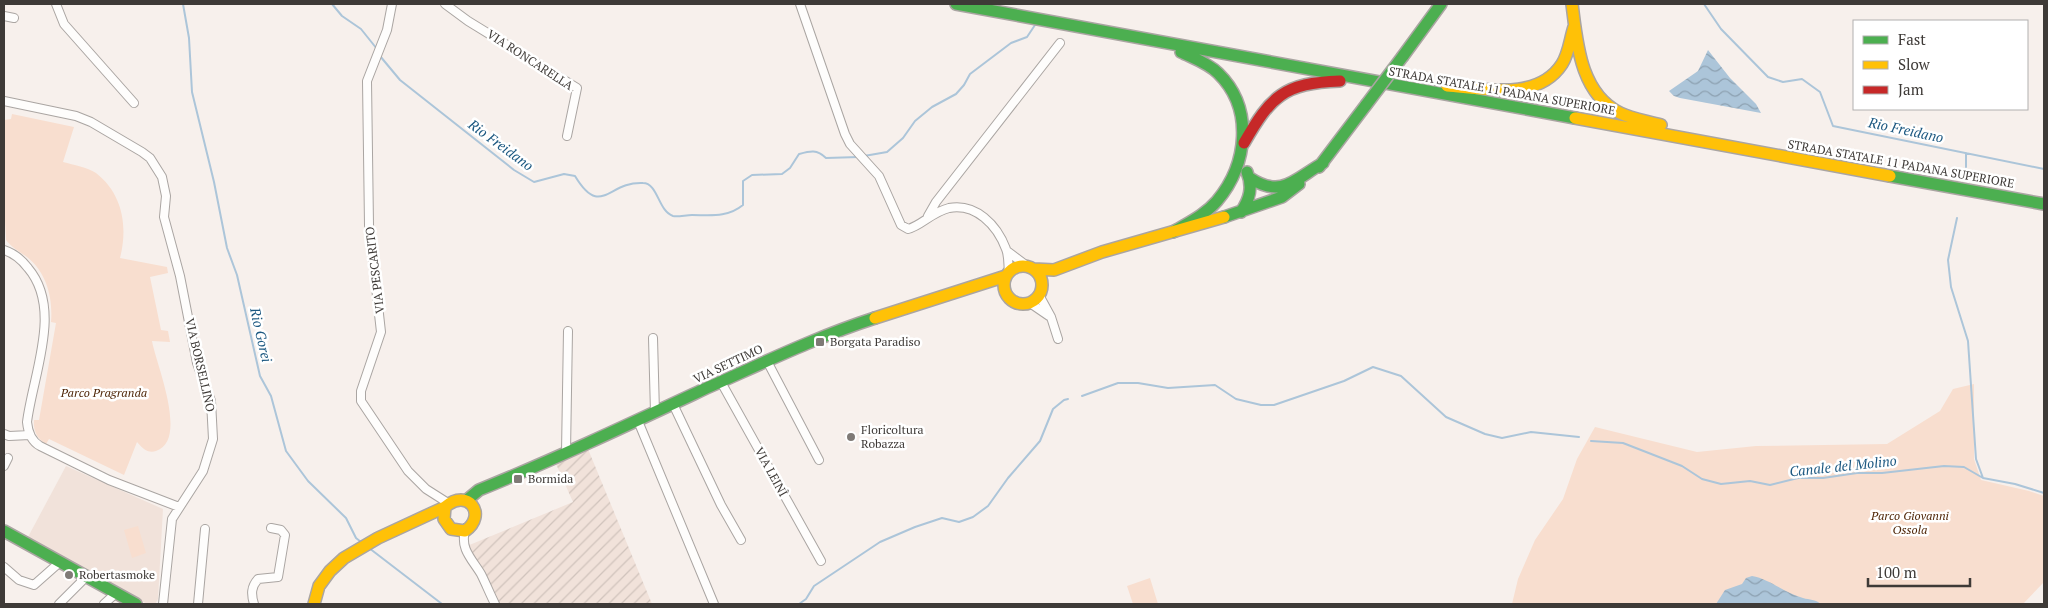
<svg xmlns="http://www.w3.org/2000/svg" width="2048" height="608" viewBox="0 0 2048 608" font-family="'PT Serif',serif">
  <defs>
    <pattern id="industrial-furrows" width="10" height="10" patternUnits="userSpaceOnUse" patternTransform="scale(1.25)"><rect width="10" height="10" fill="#f1e2da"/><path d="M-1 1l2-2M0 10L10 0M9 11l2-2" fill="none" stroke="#d0c3bc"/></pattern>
    <pattern id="water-waves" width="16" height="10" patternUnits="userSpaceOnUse" patternTransform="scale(1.25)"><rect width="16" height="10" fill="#acc5d9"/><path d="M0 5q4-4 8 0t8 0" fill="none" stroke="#8da1b1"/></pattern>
  </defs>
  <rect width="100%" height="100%" fill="#f7f0ec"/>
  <!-- built -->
  <path fill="#f1e2da" d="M66 466 163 509 158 599 155 604H147L28 537Z"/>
  <!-- industrial -->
  <path fill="url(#industrial-furrows)" d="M588 449 652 604H499L483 569 467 546 573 502 556 464Z"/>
  <!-- park -->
  <path fill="#f8decf" d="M12 114 74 127 63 162C74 165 87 167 96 173 123 194 128 227 120 258L167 267 168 273 150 277 161 330 168 331 170 342 152 341C156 364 189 440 156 451 148 454 142 448 137 442L124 475 49 439 46 444C37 439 33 430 34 420H39L56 323 51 322C53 298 47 273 27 257 20 252 11 247 6 240L4 201V120L11 119Z
    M1974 384V459L1981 480 2029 491 2044 496V582L2023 604H1512L1518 579 1535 540 1563 499 1577 459 1595 427 1697 452 1756 446 1887 444 1940 411 1953 389Z
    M138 526 146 553 132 558 124 530Z
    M1150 578 1158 604H1133L1127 586Z"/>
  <!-- water -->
  <path fill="url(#water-waves)" d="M1708 50 1730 78 1756 104 1761 113 1680 98 1674 96 1669 91 1698 71Z
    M1752 576C1770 579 1784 593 1803 598 1810 600 1815 599 1821 604H1716L1725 590 1742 584 1746 578Z"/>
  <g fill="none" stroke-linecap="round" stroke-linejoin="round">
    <!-- stream -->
    <path stroke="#acc5d9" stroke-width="2" d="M183 4 189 38 192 92 214 182 227 248 237 275 260 376 271 396 286 451 308 481 346 518 356 538 361 542
      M332 4 342 16 361 29 377 49
      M1704 4 1721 29 1768 77 1783 82 1802 79 1820 92 1833 126 2044 169
      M380 56 400 80 514 170 534 182 564 174 575 176C601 219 608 181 643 183 658 183 658 211 673 216 678 217 686 215 692 215 710 215 727 218 743 205V181L752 175 782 174 790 168 799 154C810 151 817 149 826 158L859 157
      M864 156 887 152 903 138 915 121 932 107 956 94 964 85 970 74 1011 43 1027 37 1035 25
      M1966 167V153
      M1957 218 1948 260 1951 287 1968 341 1976 459 1983 478 2015 484 2044 493
      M1082 396 1118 383H1138L1168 388 1215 385 1236 399 1261 405H1274L1344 381 1373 367 1401 376 1446 417 1485 434 1502 438 1531 432 1579 437
      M1591 441 1623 443 1682 466 1702 479 1721 484 1750 481 1770 485 1798 478H1823L1857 473H1882L1944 466 1964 467 1983 478
      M369 548 442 604
      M799 604 806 599 814 586 880 542 915 527 942 518 959 522 973 517 988 506 1008 478 1040 441 1053 409 1064 400 1068 399"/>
    <!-- street casing -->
    <g stroke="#aaa5a2" stroke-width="10">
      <path id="street" d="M56 4 64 24 134 103
        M392 4 387 30 367 81 369 225 381 332 361 391V401L408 471 426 489 448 503
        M445 4 468 21 577 88 567 136
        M800 4 845 134 850 144 879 176 901 225 908 229C921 226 932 212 949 208 976 203 997 225 1006 249 1009 256 1008 265 1009 272
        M4 16 14 18
        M4 101 76 116 91 122 142 152 150 158 162 177 166 196 164 217 180 276 197 363 211 401 213 439 203 471 172 519 163 604
        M928 216 936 202 1060 43
        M4 250C13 253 22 260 28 268 63 309 33 374 27 422 28 432 31 441 40 446L109 480 179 507
        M1007 251 1027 266
        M1039 295 1051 317 1058 339
        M1030 303 1049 316
        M653 338 655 413
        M767 361 819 460
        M721 382 821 561
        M673 404 721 505 741 540
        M638 421 714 604
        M4 434 9 436 30 435
        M566 452 568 331
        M4 466 8 458
        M465 531C460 549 472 559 481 574 486 584 490 594 495 604
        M4 567 19 580 34 585 60 562
        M59 604 86 577
        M104 604 116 593
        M198 604 205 529
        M254 604C251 594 251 587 258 579L278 577 285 535 281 530 271 528"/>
    </g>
    <!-- fast casing -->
    <g stroke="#aaa5a2" stroke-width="14">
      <path id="fast" d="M956 4 1575 118
        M1403 56 1441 4
        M1319 167 1366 105
        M1890 176 2044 204
        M1250 178C1282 199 1295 179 1323 163
        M1241 212C1250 199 1253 187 1247 172
        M1224 217 1282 197 1299 184
        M1173 232C1188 223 1205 215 1217 201 1248 164 1254 108 1218 73 1208 63 1193 58 1181 52
        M467 500 479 490C558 458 634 422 711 386 765 362 819 336 875 318
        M4 531 136 604"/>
    </g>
    <!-- slow casing -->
    <g stroke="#aaa5a2" stroke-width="14">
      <path id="slow" d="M1572 4C1577 43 1580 93 1620 113 1632 119 1648 121 1661 125
        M1447 86C1485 89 1538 101 1562 64 1569 53 1570 39 1574 27
        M1575 118 1890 176
        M1004 285a19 19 0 1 1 38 0a19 19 0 1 1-38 0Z
        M1034 269 1054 270 1102 252 1224 217
        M875 318 1006 276
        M314 604 319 586 330 571 344 558 378 538 445 507C468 487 488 515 465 531L451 529 444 519 445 507"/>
    </g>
    <!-- jam casing -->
    <g stroke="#aaa5a2" stroke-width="14">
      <path id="jam" d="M1244 143C1271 96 1284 83 1340 81"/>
    </g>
    <!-- street -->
    <use href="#street" stroke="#fefdfc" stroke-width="8"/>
    <!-- fast -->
    <use href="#fast" stroke="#4caf50" stroke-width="11"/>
    <!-- slow -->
    <use href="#slow" stroke="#ffc107" stroke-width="11"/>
    <!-- jam -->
    <use href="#jam" stroke="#c62828" stroke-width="11"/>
    <!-- fast-bridge casing -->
    <g stroke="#aaa5a2" stroke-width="14" stroke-linecap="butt">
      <path id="fast-bridge" d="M1366 105 1403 56"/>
    </g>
    <!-- fast-bridge -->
    <use href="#fast-bridge" stroke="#4caf50" stroke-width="11"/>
  </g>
  <!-- markers -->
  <g fill="#7f7a76" stroke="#fff" stroke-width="2">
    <rect x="815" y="337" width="10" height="10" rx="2.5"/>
    <circle cx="851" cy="437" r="5"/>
    <rect x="513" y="474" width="10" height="10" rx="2.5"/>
    <circle cx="69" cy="575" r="5"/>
  </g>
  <g text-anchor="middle" stroke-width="5" stroke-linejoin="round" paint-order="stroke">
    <!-- street labels -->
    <g font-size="12" fill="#3e3a37" stroke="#fff">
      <text transform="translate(530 60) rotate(33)" y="4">VIA RONCARELLA</text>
      <text transform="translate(1502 91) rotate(10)" y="4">STRADA STATALE 11 PADANA SUPERIORE</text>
      <text transform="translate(1901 164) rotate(10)" y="4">STRADA STATALE 11 PADANA SUPERIORE</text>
      <text transform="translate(375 270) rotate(-97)" y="4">VIA PESCARITO</text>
      <text transform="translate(728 364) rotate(-25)" y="4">VIA SETTIMO</text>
      <text transform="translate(200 365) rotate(77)" y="4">VIA BORSELLINO</text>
      <text transform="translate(771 472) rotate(61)" y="4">VIA LEINÌ</text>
    </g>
    <!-- poi labels -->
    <g font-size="12" fill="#3e3a37" stroke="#fff" text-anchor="start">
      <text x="830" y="346">Borgata Paradiso</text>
      <text x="861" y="434">Floricoltura<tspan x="861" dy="14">Robazza</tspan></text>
      <text x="528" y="483">Bormida</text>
      <text x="79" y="579">Robertasmoke</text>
    </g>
    <!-- park labels -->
    <g font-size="12" font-style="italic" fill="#51280a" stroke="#fff">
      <text x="104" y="397">Parco Pragranda</text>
      <text x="1910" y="520">Parco Giovanni<tspan x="1910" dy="14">Ossola</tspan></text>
    </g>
    <!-- water labels -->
    <g font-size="14" font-style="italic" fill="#1c5881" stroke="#fff">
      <text transform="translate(1906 130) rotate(12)" y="5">Rio Freidano</text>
      <text transform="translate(501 145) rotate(36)" y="5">Rio Freidano</text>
      <text transform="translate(261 335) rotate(77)" y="5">Rio Gorei</text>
      <text transform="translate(1843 466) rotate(-6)" y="5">Canale del Molino</text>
    </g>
  </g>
  <!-- border -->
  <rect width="2048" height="608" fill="none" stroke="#3e3a37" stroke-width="10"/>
  <!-- legend -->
  <rect x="1853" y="20" width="175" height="90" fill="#ffffff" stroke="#b2b0af"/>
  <rect x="1863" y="36" width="25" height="8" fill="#4caf50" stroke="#b2b0af"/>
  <text x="1898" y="45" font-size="15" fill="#3e3a37">Fast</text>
  <rect x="1863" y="61" width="25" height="8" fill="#ffc107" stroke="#b2b0af"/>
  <text x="1898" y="70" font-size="15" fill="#3e3a37">Slow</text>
  <rect x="1863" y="86" width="25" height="8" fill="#c62828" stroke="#b2b0af"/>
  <text x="1898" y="95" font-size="15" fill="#3e3a37">Jam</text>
  <!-- scale -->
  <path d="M1868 578v8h102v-8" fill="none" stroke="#3e3a37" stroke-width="2.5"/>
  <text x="1876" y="578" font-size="15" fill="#3e3a37" stroke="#ffffff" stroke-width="4" paint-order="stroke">100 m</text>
</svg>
